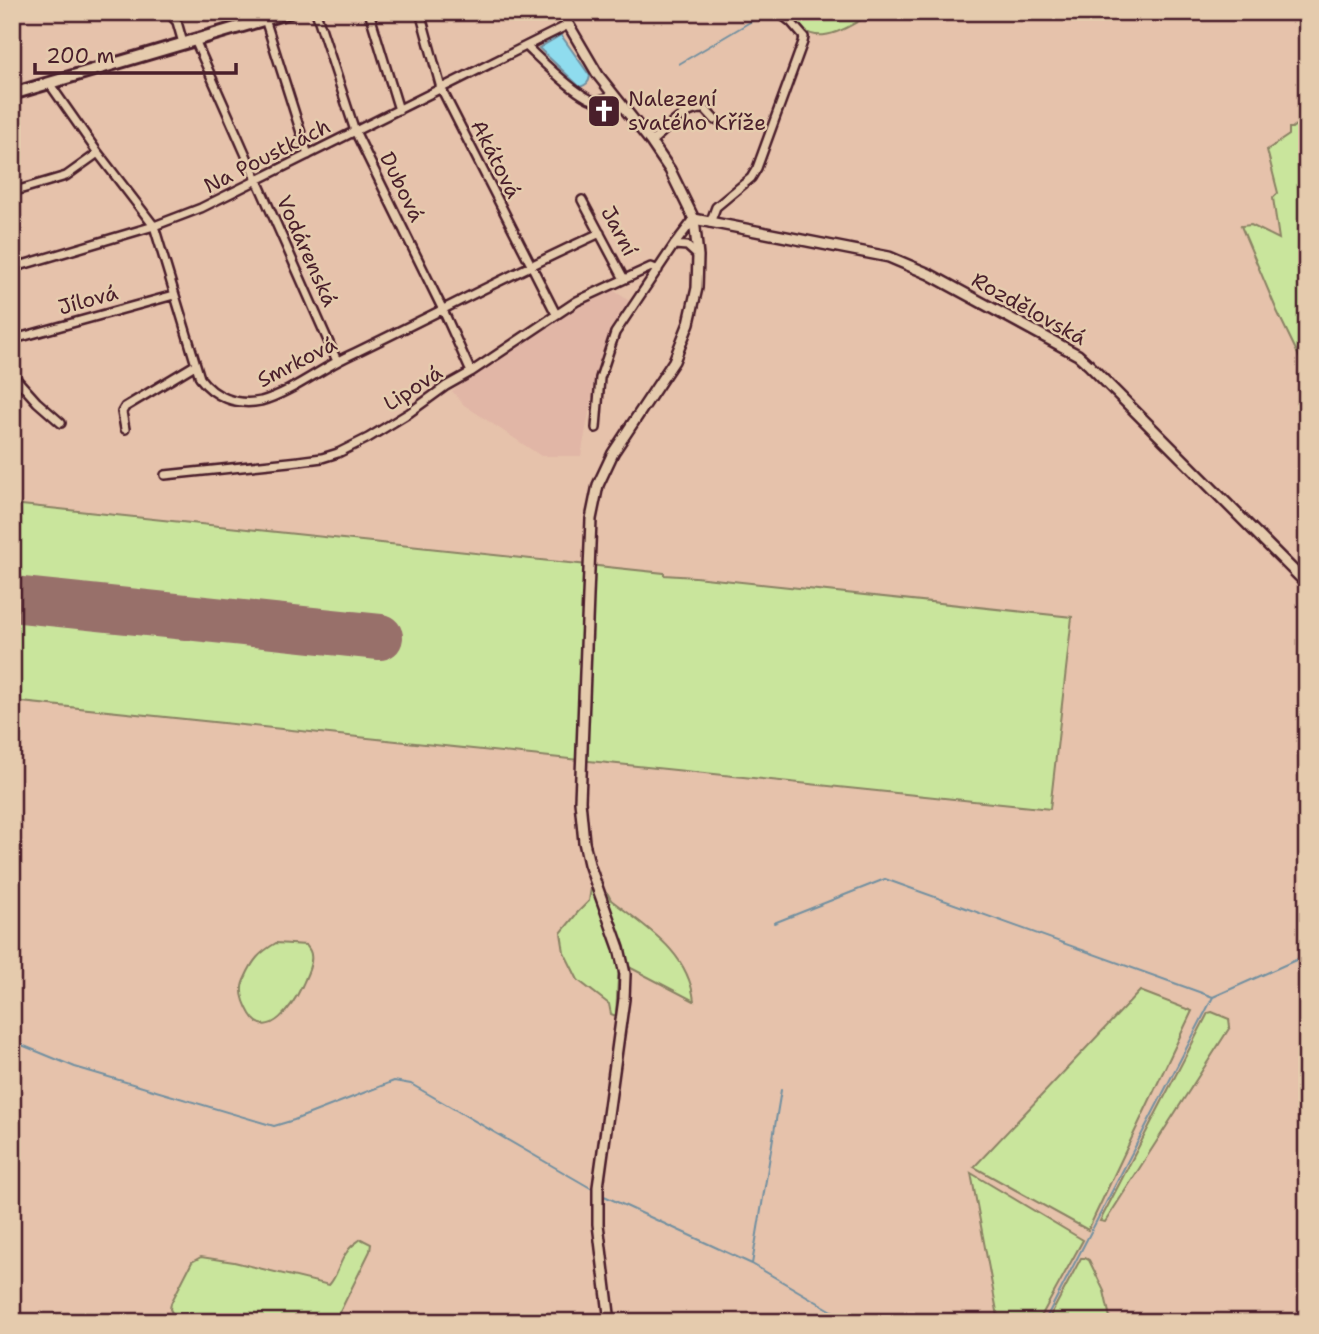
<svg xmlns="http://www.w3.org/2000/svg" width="1319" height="1334" viewBox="0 0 1319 1334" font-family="'Shantell Sans',sans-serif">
  <rect width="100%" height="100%" fill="#e6c2ab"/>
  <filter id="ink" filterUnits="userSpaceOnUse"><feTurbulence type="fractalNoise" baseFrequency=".0143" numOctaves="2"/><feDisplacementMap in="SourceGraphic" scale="14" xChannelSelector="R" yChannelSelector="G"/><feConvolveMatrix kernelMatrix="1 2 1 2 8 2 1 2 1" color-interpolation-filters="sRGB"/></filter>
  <g filter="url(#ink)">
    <!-- built -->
    <path fill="#e1b6a6" d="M610 288 631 302 609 335 595 379 581 456H541L464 405 452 391 551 321 581 301Z"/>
    <!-- green -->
    <path fill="#c9e59c" stroke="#8a8264" stroke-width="2" d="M786 12H875C842 30 813 54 786 12Z
      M1307 116V373L1277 311 1241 226 1251 225 1279 239 1273 198 1278 193 1267 150 1289 135V128H1292Z
      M12 504 664 573V575L695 577 1072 617 1050 809 12 701Z
      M591 888 613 940 619 960 616 1016 611 1014 609 1004 578 980 564 952 561 933 578 912 589 901Z
      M604 893 608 894 611 900C647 928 689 952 694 1001L629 967 616 924Z
      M276 943 306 945C308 948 311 951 311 955 313 964 306 977 302 986 294 1003 268 1044 250 1014 246 1007 241 997 242 988 242 986 244 980 245 978 253 960 259 953 276 943Z
      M1140 991 1192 1011 1088 1230 974 1167Z
      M1212 1012 1229 1019 1230 1027 1105 1222 1100 1221 1208 1013Z
      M971 1173 1083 1240 1038 1322H999Z
      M361 1239 371 1244 370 1251 335 1322H177L170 1309 171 1303 192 1262 201 1257 234 1262 329 1285C338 1275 339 1262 347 1252 350 1246 356 1243 361 1239Z
      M1081 1258H1085L1089 1260 1104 1291 1111 1322H1047Z"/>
    <!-- water -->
    <path fill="#8fdcee" stroke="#7390a0" stroke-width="2" d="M561 35 590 76C589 83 586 85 580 87L539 48Z"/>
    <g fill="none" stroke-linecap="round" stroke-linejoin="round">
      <!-- stream -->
      <path stroke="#7390a0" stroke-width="2" d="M679 64 767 12
        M774 923 885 879 1213 997
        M12 1041 75 1067 274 1126 294 1120 394 1081 411 1084 594 1190
        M602 1195 752 1264 851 1322
        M752 1264 781 1090
        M1044 1322 1213 997 1307 955"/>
      <!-- runway -->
      <path stroke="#98706b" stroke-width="46" d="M12 599 380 637"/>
      <!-- minor casing -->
      <g stroke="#4a1f2b" stroke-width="12">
        <path id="minor" d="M168 12 177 22 183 43
          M316 12 355 131 443 310 471 372
          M369 12 399 110
          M420 12 441 88 556 314
          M265 19 308 155
          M195 40 337 361
          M526 46C539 58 582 102 598 101 603 101 609 97 613 95
          M49 83 98 153 154 226 200 378C214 397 237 406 261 401 290 393 319 370 346 357 431 316 515 272 600 233
          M651 142C666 130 684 107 705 109L715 120
          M12 192 66 176 98 153
          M582 200 624 279
          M710 223 716 207 751 178 757 168 803 42 804 37 791 22 778 12
          M674 245 687 246 698 256
          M12 268 154 226 201 208 568 25
          M12 341 14 339 174 295
          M12 374 37 402 61 423
          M596 428 600 378 615 333 674 245 694 219
          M125 429 122 412 125 407 195 365
          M165 475 299 461 322 458 338 453 368 438 409 413 446 386 471 372 577 301 651 267 658 270"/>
      </g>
      <!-- tertiary casing -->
      <g stroke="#4a1f2b" stroke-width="14">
        <path id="tertiary" d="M561 12 598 75 651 142 670 170 694 219 698 256 697 288 689 323 674 361 613 453 598 485 591 519 580 801 584 842 589 864 619 948 625 974 624 999 598 1187V1224L610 1322
          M694 219 889 257 929 274 1078 355 1089 365 1307 584"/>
      </g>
      <!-- secondary casing -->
      <g stroke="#4a1f2b" stroke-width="16">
        <path id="secondary" d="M12 94 290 12"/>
      </g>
      <!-- minor -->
      <use href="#minor" stroke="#e5cbad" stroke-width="7"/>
      <!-- tertiary -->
      <use href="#tertiary" stroke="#e5cbad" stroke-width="9"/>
      <!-- secondary -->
      <use href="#secondary" stroke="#e5cbad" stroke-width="10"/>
    </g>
  </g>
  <!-- icons -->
  <defs>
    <g id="church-square" transform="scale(1.75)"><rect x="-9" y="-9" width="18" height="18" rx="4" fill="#4a1f2b" stroke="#e5cbad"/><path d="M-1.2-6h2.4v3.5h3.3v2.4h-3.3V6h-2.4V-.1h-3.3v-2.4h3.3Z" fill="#fff"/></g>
  </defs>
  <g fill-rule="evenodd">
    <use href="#church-square" x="604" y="111"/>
  </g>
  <g text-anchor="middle" stroke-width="5" stroke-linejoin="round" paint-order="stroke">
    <!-- poi labels -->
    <g font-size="21" fill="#4a1f2b" stroke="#e5cbad" text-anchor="start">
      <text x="628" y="106">Nalezení<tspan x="628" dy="24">svatého Kříže</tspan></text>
    </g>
    <!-- street labels -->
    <g font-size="21" fill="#4a1f2b" stroke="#e5cbad">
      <text transform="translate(267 156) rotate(-27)" y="7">Na Poustkách</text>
      <text transform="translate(496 159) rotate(63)" y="7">Akátová</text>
      <text transform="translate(402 187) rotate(64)" y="7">Dubová</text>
      <text transform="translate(619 231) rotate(62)" y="7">Jarní</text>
      <text transform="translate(307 251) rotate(66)" y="7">Vodárenská</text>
      <text transform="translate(88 300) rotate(-15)" y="7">Jílová</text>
      <text transform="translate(1029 309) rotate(29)" y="7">Rozdělovská</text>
      <text transform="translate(297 362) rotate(-27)" y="7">Smrková</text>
      <text transform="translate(413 388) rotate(-33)" y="7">Lipová</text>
    </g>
  </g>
  <!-- margin -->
  <rect width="1319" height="1334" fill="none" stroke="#e5cbad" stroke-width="42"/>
  <rect x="21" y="21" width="1277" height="1292" fill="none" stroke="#4a1f2b" stroke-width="2.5" filter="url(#ink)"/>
  <!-- scale -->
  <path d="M35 63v10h201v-10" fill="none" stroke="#4a1f2b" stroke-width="3.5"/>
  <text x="46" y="63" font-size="21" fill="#4a1f2b" stroke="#e5cbad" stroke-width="5" paint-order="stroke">200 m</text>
</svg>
